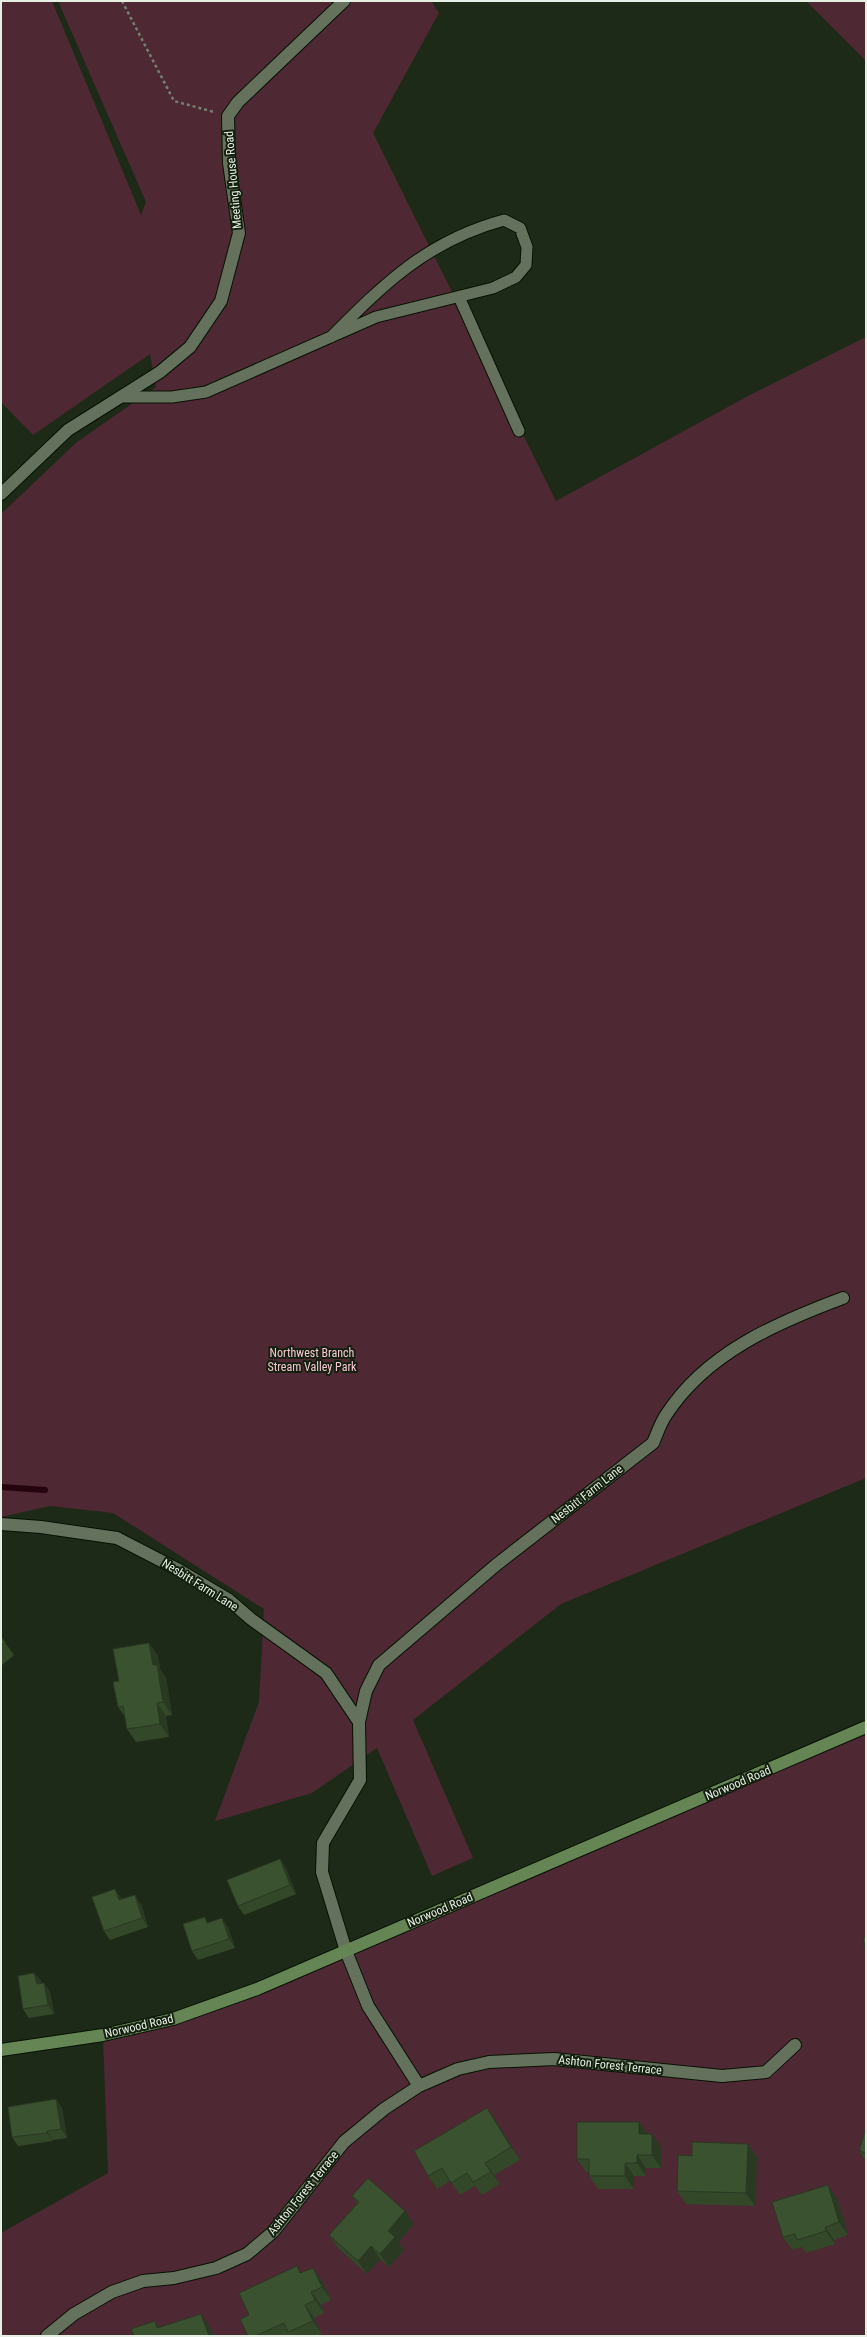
<svg xmlns="http://www.w3.org/2000/svg" width="867" height="2337" viewBox="0 0 867 2337" font-family="'Roboto Condensed',sans-serif">
  <rect width="100%" height="100%" fill="#1e2a18"/>
  <!-- green -->
  <path fill="#4e2833" d="M1 1H52L141 215 146 202 58 1H431L439 13 373 133 556 501 746 397 866 337V1478L561 1604 413 1720 473 1858 432 1876 377 1748 312 1793 215 1821 259 1702 264 1609 113 1513 50 1506 1 1517V514L77 442 156 387 150 354 33 435 1 402Z
    M806 1H866V61Z
    M866 1725V2336H1V2233L108 2173 103 2035 173 2019Z"/>
  <g fill="none" stroke-linecap="round" stroke-linejoin="round">
    <!-- stream -->
    <path stroke="#25030f" stroke-width="6" d="M1 1487 45 1490"/>
    <!-- lane casing -->
    <g stroke="#071203" stroke-width="13">
      <path id="lane" d="M459 297 519 431
        M121 397H172L206 392 376 317 493 288 516 277 526 265 527 247 520 228 504 220C427 241 385 283 331 337"/>
    </g>
    <!-- street casing -->
    <g stroke="#071203" stroke-width="14">
      <path id="street" d="M1 494 68 430 160 372 190 347 221 301 239 233 229 163 228 116 238 102 344 1
        M1 1524 41 1527 117 1538 177 1569 229 1600 251 1619 326 1673 359 1722
        M419 2086 368 2006 346 1951 322 1872 323 1843 360 1780 359 1722 366 1691 379 1665 496 1565 653 1443C657 1434 660 1424 666 1415 706 1353 776 1323 843 1298
        M47 2336 74 2314 112 2292 143 2281 174 2278 216 2268 247 2254 273 2232 344 2142 384 2109 419 2086 458 2069 489 2062 554 2059 722 2076 766 2072 795 2045"/>
    </g>
    <!-- secondary casing -->
    <g stroke="#071203" stroke-width="14">
      <path id="secondary" d="M1 2050 103 2035 173 2019 257 1989 866 1727"/>
    </g>
    <!-- path -->
    <path stroke="#758070" stroke-width="2.5" stroke-dasharray="3 3" stroke-linecap="butt" d="M122 1 174 101 214 112"/>
    <!-- lane -->
    <use href="#lane" stroke="#64725d" stroke-width="11"/>
    <!-- street -->
    <use href="#street" stroke="#64725d" stroke-width="12"/>
    <!-- secondary -->
    <use href="#secondary" stroke="#668555" stroke-width="12"/>
  </g>
  <!-- wall -->
  <path fill="#334729" d="M1 1637 14 1655 1 1666Z
    M149 1643 158 1656 160 1669 166 1678 172 1715 166 1716 169 1737 136 1742 127 1729 125 1717 118 1707 119 1681Z
    M286 1868 296 1894 244 1915 238 1906Z
    M115 1889 121 1898 122 1900 141 1904 148 1927 110 1940 104 1931Z
    M209 1923 228 1927 235 1948 198 1960 192 1951Z
    M34 1973 41 1981V1984L44 1983 50 1992 54 2014 29 2018 23 2009Z
    M56 2099 62 2108 67 2138 53 2140V2141L18 2146 12 2137Z
    M487 2108 496 2121 520 2160 494 2175 500 2184 482 2195 475 2186 460 2195 450 2181 437 2189 428 2176Z
    M639 2122 647 2134 661 2147V2168H646V2176H634V2189H598L589 2176V2172H586L577 2159Z
    M866 2128V2161L859 2151Z
    M748 2144 757 2157 755 2206 686 2204 677 2191 692 2156Z
    M352 2196 414 2224 398 2242 404 2250 389 2267 380 2259 367 2274 338 2248 329 2235 357 2203Z
    M837 2198 848 2235 834 2240 835 2244 806 2253 802 2247 792 2250 783 2237Z
    M302 2273 322 2281 331 2300 321 2305 324 2313 314 2318 322 2334 317 2336H248Z"/>
  <!-- shaded-wall -->
  <path fill="#293922" d="M149 1643 158 1656 160 1669 166 1678 172 1715 163 1702 153 1665Z
    M157 1703 166 1716 169 1737 160 1724Z
    M280 1859 286 1868 296 1894 290 1885Z
    M115 1889 121 1898 125 1909 119 1900Z
    M135 1895 141 1904 148 1927 142 1918Z
    M222 1918 228 1927 235 1948 229 1939Z
    M34 1973 41 1981 43 1993 37 1984Z
    M44 1983 50 1992 54 2014 48 2005Z
    M56 2099 62 2108 67 2138 61 2129Z
    M487 2108 496 2121 520 2160 511 2147Z
    M639 2122 648 2135 639 2134Z
    M47 2131 53 2140V2141L47 2133Z
    M652 2134 661 2147V2168L652 2155Z
    M748 2144 757 2157 755 2206 746 2193Z
    M637 2155 646 2168V2176L637 2163Z
    M485 2163 494 2175 500 2184 491 2172Z
    M625 2163 634 2176V2189L625 2176Z
    M828 2185 837 2198 848 2235 839 2222Z
    M405 2211 414 2224 398 2242 404 2250 389 2267 380 2254 388 2231Z
    M825 2227 834 2240 835 2244 826 2231Z
    M371 2246 380 2259 367 2274 358 2261Z
    M313 2268 322 2281 331 2300 322 2287Z
    M311 2292 321 2305 324 2313 315 2300Z
    M305 2305 314 2318 322 2334 313 2321Z
    M201 2314 210 2327 214 2336H209Z
    M155 2321 164 2334 157 2328Z"/>
  <!-- building -->
  <path fill="#3b5230" stroke="#293922" d="M1 1637 5 1642 1 1646Z
    M149 1643 153 1665H157L163 1702 157 1703 160 1724 127 1729 123 1706 118 1707 113 1682 119 1681 113 1649Z
    M280 1859 290 1885 238 1906 227 1880Z
    M115 1889 119 1900 135 1895 142 1918 104 1931 92 1897Z
    M205 1917 207 1923 222 1918 229 1939 192 1951 183 1924Z
    M863 1937H866V1953Z
    M34 1973 37 1984 44 1983 48 2005 23 2009 18 1976Z
    M56 2099 61 2129 47 2131V2133L12 2137 8 2107Z
    M487 2108 511 2147 485 2163 491 2172 473 2182 467 2173 451 2183 442 2168 428 2176 414 2151Z
    M577 2122H639V2134H652V2155H637V2163H625V2176H589V2159H577Z
    M866 2128V2153L859 2151Z
    M692 2142 748 2144 746 2193 677 2191 678 2155 692 2156Z
    M368 2178 405 2211 388 2231 395 2237 380 2254 371 2246 358 2261 329 2235 359 2202 352 2196Z
    M828 2185 839 2222 825 2227 826 2231 797 2240 795 2234 783 2237 772 2202Z
    M297 2266 300 2273 313 2268 322 2287 311 2292 315 2300 305 2305 313 2321 288 2332 284 2323 255 2336H248L240 2319 249 2315 239 2293Z
    M201 2314 209 2336H134L131 2329 155 2321 157 2328Z"/>
  <g text-anchor="middle" stroke-width="4" stroke-linejoin="round" paint-order="stroke">
    <!-- street labels -->
    <g font-size="12" fill="#e6efe3" stroke="#14200f">
      <text transform="translate(233 180) rotate(-95)" y="4">Meeting House Road</text>
      <text transform="translate(587 1494) rotate(-38)" y="4">Nesbitt Farm Lane</text>
      <text transform="translate(200 1585) rotate(32)" y="4">Nesbitt Farm Lane</text>
      <text transform="translate(738 1783) rotate(-23)" y="4">Norwood Road</text>
      <text transform="translate(440 1910) rotate(-23)" y="4">Norwood Road</text>
      <text transform="translate(139 2026) rotate(-13)" y="4">Norwood Road</text>
      <text transform="translate(610 2065) rotate(6)" y="4">Ashton Forest Terrace</text>
      <text transform="translate(303 2193) rotate(-51)" y="4">Ashton Forest Terrace</text>
    </g>
    <!-- park labels -->
    <g font-size="12" fill="#f6c7d3" stroke="#14200f">
      <text x="312" y="1357">Northwest Branch<tspan x="312" dy="14">Stream Valley Park</tspan></text>
    </g>
  </g>
  <!-- border -->
  <rect width="867" height="2337" fill="none" stroke="#e6efe3" stroke-width="4"/>
</svg>
